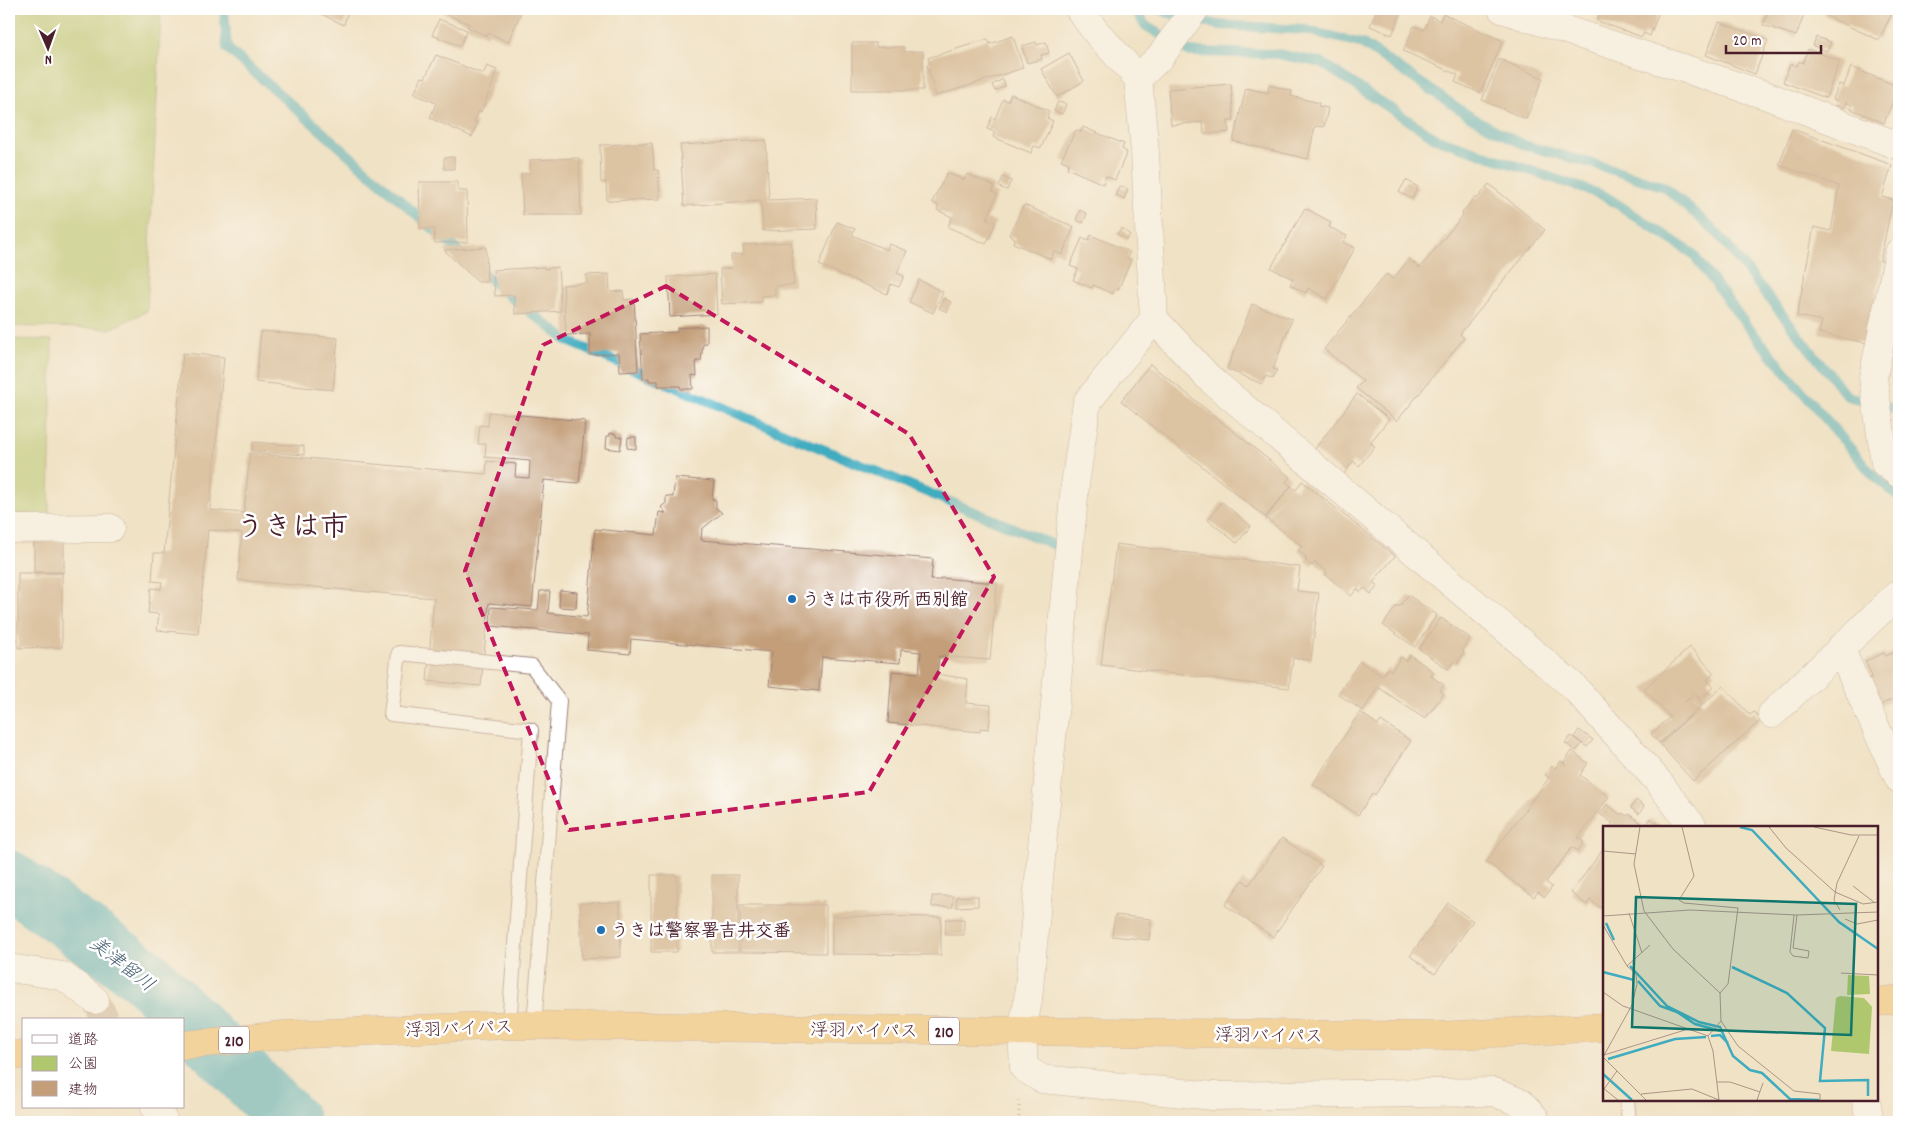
<svg xmlns="http://www.w3.org/2000/svg" width="1908" height="1131" viewBox="0 0 1908 1131" font-family="Dekko,'Klee One',sans-serif">
  <rect width="100%" height="100%" fill="#fff"/>
  <filter id="ink" filterUnits="userSpaceOnUse"><feTurbulence type="fractalNoise" baseFrequency=".02" numOctaves="2"/><feDisplacementMap in="SourceGraphic" scale="10" xChannelSelector="R" yChannelSelector="G"/><feConvolveMatrix kernelMatrix="1 2 1 2 8 2 1 2 1" color-interpolation-filters="sRGB"/></filter>
  <filter id="wash" filterUnits="userSpaceOnUse"><feTurbulence type="fractalNoise" baseFrequency=".0096" numOctaves="4" result="noise"/><feDisplacementMap in="SourceGraphic" scale="20" xChannelSelector="R" yChannelSelector="G"/><feGaussianBlur stdDeviation="1.12" result="paint"/><feColorMatrix in="noise" values="0 0 0 0 0 0 0 0 0 0 0 0 0 0 0 0 0 1.4 0 .05"/><feComposite in="paint" operator="in"/></filter>
  <g filter="url(#wash)">
    <rect width="100%" height="100%" fill="#f0e2c5"/>
    <!-- green -->
    <path fill="#b0c86d" stroke="#7d744c" d="M9 9H161L147 311 110 329 9 326Z
      M9 339 52 340 49 515H9Z"/>
    <g fill="none" stroke-linecap="round" stroke-linejoin="round">
      <!-- stream -->
      <path stroke="#40acbf" stroke-width="10" d="M224 9 227 48 465 257
        M1134 9 1146 26 1190 52 1278 54 1322 63 1435 138 1605 196 1692 253 1748 327 1873 475 1899 497
        M1159 9 1168 13 1218 25 1306 30 1363 44 1471 117 1524 145 1594 164 1665 187 1718 234 1847 396 1899 410
        M478 269 513 299 568 341 743 416 1064 549"/>
      <!-- river -->
      <path stroke="#40acbf" stroke-width="58" d="M9 879 145 976 291 1122"/>
    </g>
    <g id="blocks">
      <!-- building -->
      <path fill="#c39e78" d="M311 9H352L351 14 347 13 344 25Z
        M445 9H520L522 10 508 42 489 33 487 36 467 27 469 24 443 13Z
        M1377 9H1388L1401 14 1392 35 1370 26Z
        M1601 9H1660L1650 36 1644 33 1642 37 1597 21Z
        M1769 9H1806L1796 36 1763 25Z
        M1827 9H1894L1879 40 1824 15Z
        M1443 14 1503 41 1480 93 1455 82 1458 75 1403 51 1414 26 1424 30 1430 16 1440 21Z
        M439 19 467 30 460 46 432 35Z
        M1719 22 1768 40 1755 74 1706 55Z
        M1013 36 1023 68 936 96 927 65 930 64 928 58 988 39 990 44Z
        M1816 37 1831 42 1827 51 1813 46Z
        M1036 42 1037 45 1046 42 1049 53 1041 55 1042 59 1027 63 1022 46Z
        M852 43H876V47H904V52L923 51V90H852Z
        M1808 49 1840 61 1826 98 1783 82 1790 64 1797 66 1799 61 1803 63Z
        M1069 53 1084 81 1057 97 1041 69Z
        M436 55 483 74 487 66 497 70 494 78H495L481 112 479 111 474 122 477 123 472 137 430 118 436 103 414 94 422 77 425 78Z
        M1499 59 1543 78 1526 119 1482 100Z
        M1851 67 1899 87 1884 123 1851 109 1852 105 1846 102 1844 108 1835 105 1837 101 1833 99 1839 84 1844 86Z
        M1003 79 1005 86 995 91 992 85Z
        M1231 84 1234 121H1228L1229 132 1204 134 1203 122 1171 125 1168 89Z
        M1269 85 1292 91 1291 96 1319 103 1318 106 1328 108 1324 127 1315 126 1308 159 1233 141 1246 88 1268 93Z
        M1011 94 1049 111 1047 118 1053 121 1041 148 1034 146 1031 153 993 137 995 132 987 129 992 117 995 119 1003 99 1008 101Z
        M1058 102 1066 104 1062 114 1054 111Z
        M1083 127 1124 144 1122 149 1127 152 1115 180 1106 176 1103 184 1067 168 1069 163 1061 160 1076 130 1081 132Z
        M1792 129 1892 165 1882 197 1893 200 1880 261H1883L1866 343 1819 333 1822 321 1797 316 1814 227 1831 231 1839 186 1779 165Z
        M766 140 769 200 816 198 817 229 763 231 761 200 684 206 680 145Z
        M652 143 654 170H658L660 199 607 201 606 182 601 183 600 145Z
        M454 157V169H444V158Z
        M579 158 581 215H523L521 174 530 173V160Z
        M947 173 964 180 967 174 994 186 992 192 997 194 987 219 996 222 986 244 948 227 952 217 937 210 939 206 932 202Z
        M1003 177 1011 181 1007 190 999 187Z
        M1406 180 1418 187 1412 199 1399 192Z
        M419 182H458V191H467L468 242 435 243 434 229H420Z
        M1489 184 1545 230 1460 334 1464 338 1397 421 1356 388 1363 381 1324 349 1386 274 1393 279 1409 259 1420 268 1463 215 1462 213 1475 197 1477 199Z
        M1119 186 1128 189 1124 199 1116 195Z
        M1024 205 1074 227 1062 255 1054 251 1051 259 1013 243 1015 238 1009 235Z
        M1305 208 1331 222 1329 227 1347 236 1343 242 1355 248 1327 299 1308 288 1306 293 1290 285 1293 279 1271 268Z
        M1080 210 1087 214 1083 223 1076 220Z
        M837 222 855 229 852 235 887 250 889 244 907 251 897 273 904 276 899 287 891 284 887 294 819 265Z
        M1122 228 1130 235 1126 240 1117 234Z
        M1091 235 1130 252 1127 258 1131 260 1118 290 1115 289 1113 294 1093 285 1092 288 1073 280 1078 269 1070 266 1082 238 1088 241Z
        M791 242 794 285 775 286V295L761 296V302L722 304 720 269 732 268 731 255 744 254 743 245Z
        M486 247 487 282H478L444 250Z
        M544 267V269L558 267 561 311 515 314 514 295 495 296 493 270Z
        M609 274 610 292 623 291 624 300 634 299 638 371 620 372 619 353 590 355V334L566 335 563 285 587 283 586 275Z
        M715 274 717 314 670 317 668 277Z
        M919 280 943 292 933 313 909 302Z
        M944 298 951 302 947 312 939 308Z
        M1252 304 1292 319 1273 369 1277 370 1273 379 1266 376 1262 384 1227 369Z
        M707 326V343L703 344 701 361H696L697 376 692 375 693 389H681L680 386H658V381H649V378L643 379 640 334 677 332V328Z
        M261 331 338 338 333 390 256 382Z
        M183 353 224 357 210 510 244 513 250 453 486 474 487 461 516 464 515 477 529 478 530 461 485 457 486 444H478L480 425 488 426 489 412 585 421 579 483 544 480 532 607 489 603 481 686 427 681 434 598 238 580 242 533 208 530 198 634 157 630 159 614 148 613 151 588 161 589 162 582 152 581 154 553H164Z
        M1150 364 1290 477 1286 482 1291 486 1265 517 1121 401Z
        M1357 394 1389 419 1370 443 1375 446 1359 466 1353 461 1344 474 1314 450Z
        M610 433 616 434V437H622L620 450 606 448 607 436H610Z
        M628 437H636V449L627 448Z
        M253 442 304 446V455L252 451Z
        M675 478 714 481 712 499 716 500V508L722 513 702 529 701 540 933 559 931 580H940V578L997 583 990 660 939 656 937 674 968 679 966 703 991 705 989 729 980 728V732L888 723 892 671 919 673 921 652 901 650 900 663 822 657 819 691 769 686 772 652 631 639 630 654 587 650 588 635 490 626 491 607 538 610 540 591H550L548 613 587 617 595 529 656 535 659 512 666 513 661 507 666 503V496L673 497Z
        M1302 481 1395 556 1373 582 1378 586 1371 594 1364 588 1361 592 1357 589 1351 596 1325 574 1327 572 1315 562 1312 566 1305 560 1307 558 1298 550 1302 546 1266 518 1291 486 1296 490Z
        M1222 502 1251 526 1237 543 1208 520Z
        M34 541H64V572H34Z
        M1116 544 1300 567 1297 591 1319 593 1311 660 1293 658 1289 688 1101 665Z
        M18 573H62V647L18 648Z
        M560 590 577 592 576 608 559 607Z
        M1408 595 1437 615 1415 647 1383 625 1397 605 1399 607Z
        M1441 618 1470 638 1462 650 1464 652 1457 664 1454 662 1448 669 1419 649Z
        M1690 647 1714 673 1707 680 1714 687 1700 699 1691 691 1694 694 1685 702 1694 694 1703 704 1659 743 1651 734 1670 717 1644 689Z
        M1899 650V696L1876 707 1864 681 1872 677 1865 661 1884 653 1886 656Z
        M1410 655 1434 672 1431 676 1444 685 1440 691 1444 693 1425 719 1378 687 1363 711 1338 694 1360 661 1382 676 1388 668 1391 671 1401 657 1406 661Z
        M1723 686 1750 715 1754 712 1761 720 1693 781 1660 744Z
        M1360 712 1378 725 1381 721 1411 741 1375 795 1373 793 1358 815 1313 784Z
        M1579 730 1593 740 1587 747 1574 737Z
        M1571 736 1582 744 1576 751 1565 743Z
        M1572 751 1588 763 1580 775 1609 797 1578 838 1584 842 1578 851 1572 847 1546 882 1552 887 1545 897 1538 892 1534 897 1486 862 1549 778 1545 775 1552 766 1555 768 1561 761 1567 766 1564 762Z
        M1636 800 1644 806 1639 814 1631 808Z
        M1607 804 1621 815 1622 813 1627 816 1629 814 1645 826 1650 818 1663 827H1610L1613 823 1600 814Z
        M1282 838 1322 866 1273 937 1225 905 1243 880 1249 885Z
        M1604 848V910L1590 900 1587 905 1571 893Z
        M651 875H677V952H651Z
        M712 875H738V952H712Z
        M932 896H953V907H932Z
        M978 896V906L956 907V897Z
        M620 902 621 957 582 959 580 903Z
        M1448 903 1473 921 1435 974 1410 956Z
        M740 905H826V953L740 952Z
        M1115 915 1151 919 1149 940 1112 936Z
        M832 916 941 917V955L832 954Z
        M946 919H964V935H945Z"/>
    </g>
  </g>
  <g filter="url(#ink)">
    <use href="#blocks" fill-opacity="0" stroke="#9d8078" stroke-width="1"/>
    <g fill="none" stroke-linecap="round" stroke-linejoin="round">
      <!-- minor-tunnel -->
      <path stroke="#cfbba6" stroke-width="28" stroke-dasharray="28 14" stroke-linecap="butt" d="M95 1000 106 1020"/>
      <!-- service casing -->
      <g stroke="#9d8078" stroke-width="16">
        <path id="service" d="M509 1025 531 730 391 714 399 653 532 666 559 701 534 1026
          M1627 1100 1629 1122"/>
      </g>
      <!-- minor casing -->
      <g stroke="#9d8078" stroke-width="29">
        <path id="minor" d="M1079 9 1096 32 1138 78 1145 153 1154 319 1208 377 1574 687 1657 780 1693 827
          M1502 9 1765 95 1899 146
          M1138 78 1160 57 1195 9
          M1899 252 1873 377 1885 463 1899 474
          M1154 319 1087 402 1075 485 1028 1000 1022 1032 1024 1068 1042 1079 1213 1096 1494 1092 1521 1103 1535 1118 1534 1122
          M9 529 110 528
          M1840 648 1899 779
          M1772 714 1899 593
          M9 968 63 976 95 1000
          M1866 1100 1870 1122
          M155 1107 164 1122"/>
      </g>
      <!-- trunk casing -->
      <g stroke="#9d8078" stroke-width="29">
        <path id="trunk" d="M1877 1002 1899 999
          M184 1045 284 1035 509 1025 1438 1036 1604 1027
          M9 1055H24"/>
      </g>
      <!-- path -->
      <path stroke="#9d8078" stroke-width="3" stroke-dasharray="1 4" stroke-linecap="butt" d="M1019 1122V1100"/>
      <!-- service -->
      <use href="#service" stroke="#fff" stroke-width="14"/>
      <!-- minor -->
      <use href="#minor" stroke="#fff" stroke-width="28"/>
      <!-- trunk -->
      <use href="#trunk" stroke="#f7c06c" stroke-width="28"/>
    </g>
  </g>
  <!-- marked area -->
  <path d="M0 0H1908V1131H0ZM666 286 909 434 994 577 869 792 569 830 465 571 543 345Z" fill="#f0e2c5" fill-opacity=".55" fill-rule="evenodd"/>
  <path fill="none" stroke="#c2185b" stroke-width="4" stroke-dasharray="10 6" stroke-linejoin="round" d="M666 286 909 434 994 577 869 792 569 830 465 571 543 345Z"/>
  <!-- markers -->
  <g fill="#1f6fb2" stroke="#fff" stroke-width="2">
    <circle cx="792" cy="599" r="5"/>
    <circle cx="601" cy="930" r="5"/>
  </g>
  <g text-anchor="middle" stroke-width="5" stroke-linejoin="round" paint-order="stroke">
    <!-- shield labels -->
    <g fill="#fff" stroke="#80626b" stroke-width="1">
      <rect x="929" y="1017.5" width="30" height="27" rx="4"/>
      <rect x="219" y="1026.5" width="30" height="27" rx="4"/>
    </g>
    <g font-size="16" font-weight="bold" fill="#4a1f2b">
      <text x="944" y="1037">210</text>
      <text x="234" y="1046">210</text>
    </g>
    <!-- poi labels -->
    <g font-size="18" font-weight="bold" fill="#4a1f2b" stroke="#fff" text-anchor="start">
      <text x="802" y="605">うきは市役所 西別館</text>
      <text x="611" y="936">うきは警察署吉井交番</text>
    </g>
    <!-- street labels -->
    <g font-size="18" fill="#4a1f2b" stroke="#fff">
      <text transform="translate(459 1028) rotate(-2)" y="6">浮羽バイパス</text>
      <text transform="translate(864 1030) rotate(1)" y="6">浮羽バイパス</text>
      <text transform="translate(1269 1035) rotate(1)" y="6">浮羽バイパス</text>
    </g>
    <!-- water labels -->
    <g font-size="19" font-style="italic" fill="#465e6e" stroke="#fff">
      <text transform="translate(123 963) rotate(38)" y="7">美津留川</text>
    </g>
    <!-- town labels -->
    <g font-size="28" font-weight="bold" fill="#4a1f2b" stroke="#fff">
      <text x="292" y="535">うきは市</text>
    </g>
  </g>
  <!-- overview -->
  <g transform="translate(1603 826)">
    <rect width="275" height="275" fill="#f0e2c5"/>
    <path d="M245 149 266 150 267 168 244 169ZM237 170 261 172 269 181 266 228 228 225 233 172Z" fill="#b0c86d"/>
    <path fill="none" stroke="#40acbf" stroke-width="2.5" d="M137 1 149 4 236 96 275 123M3 97 11 114M27 140 64 180 96 196 117 201 130 230 147 244 159 247 188 274M129 141 184 167 222 202 217 255 265 254V270M0 146 31 154M35 155 57 180 74 186 92 198 118 205M108 210 117 209 125 217M5 233 72 213 103 211M0 248 29 274M186 273 216 274"/>
    <path fill="none" stroke="#ae9487" stroke-width="1" d="M37 1 31 38 41 85 70 123 117 167 118 195 135 220 191 265 217 268V274M79 1 91 50 76 74 81 77 135 82 125 158 117 167M166 1 183 22 232 66 260 78 275 76M211 1 248 9H275M0 25 33 28M250 60 272 77M237 84 231 74 234 57 256 10M26 87 39 127M191 89 187 126 190 130 205 132 206 125 190 122 194 89M0 90 87 84 194 89 275 86M242 93 254 98 275 94M0 99 24 140 33 148 34 158 29 179 0 231 43 274M24 140 47 119M238 147 275 149M0 166 20 180 105 210M105 210 110 225 116 274M105 210 118 195M1 229 82 204M114 256H127L157 266M0 262 15 274M1 263 14 245M38 268 89 263 116 274M154 274 160 257"/>
    <path fill="#0f766e" fill-opacity="0.15" stroke="#0f766e" stroke-width="2.5" d="M33 71 253 78 248 209 29 201Z"/>
    <rect width="275" height="275" fill="none" stroke="#4a1f2b" stroke-width="2.5"/>
  </g>
  <!-- margin -->
  <rect width="1908" height="1131" fill="none" stroke="#fff" stroke-width="30"/>
  <!-- legend -->
  <rect x="22" y="1018" width="162" height="90" fill="#ffffff" stroke="#b7a5aa"/>
  <rect x="32" y="1035" width="25" height="8" fill="#ffffff" stroke="#b7a5aa"/>
  <text x="68" y="1044" font-size="15" fill="#4a1f2b">道路</text>
  <rect x="32" y="1056" width="25" height="15" fill="#b0c86d" stroke="#b7a5aa"/>
  <text x="68" y="1068" font-size="15" fill="#4a1f2b">公園</text>
  <rect x="32" y="1081" width="25" height="15" fill="#c39e78" stroke="#b7a5aa"/>
  <text x="68" y="1094" font-size="15" fill="#4a1f2b">建物</text>
  <!-- north arrow -->
  <g transform="translate(48 48) rotate(178)" stroke="#ffffff" stroke-width="4" paint-order="stroke">
  <path d="M0-4L9 19L0 12L-9 19Z" fill="#4a1f2b"/>
  <text y="-8" font-size="14" font-weight="bold" text-anchor="middle" fill="#4a1f2b">N</text>
  </g>
  <!-- scale -->
  <path d="M1726 45v8h95v-8" fill="none" stroke="#4a1f2b" stroke-width="2.5"/>
  <text x="1733" y="45" font-size="15" fill="#4a1f2b" stroke="#ffffff" stroke-width="4" paint-order="stroke">20 m</text>
</svg>
